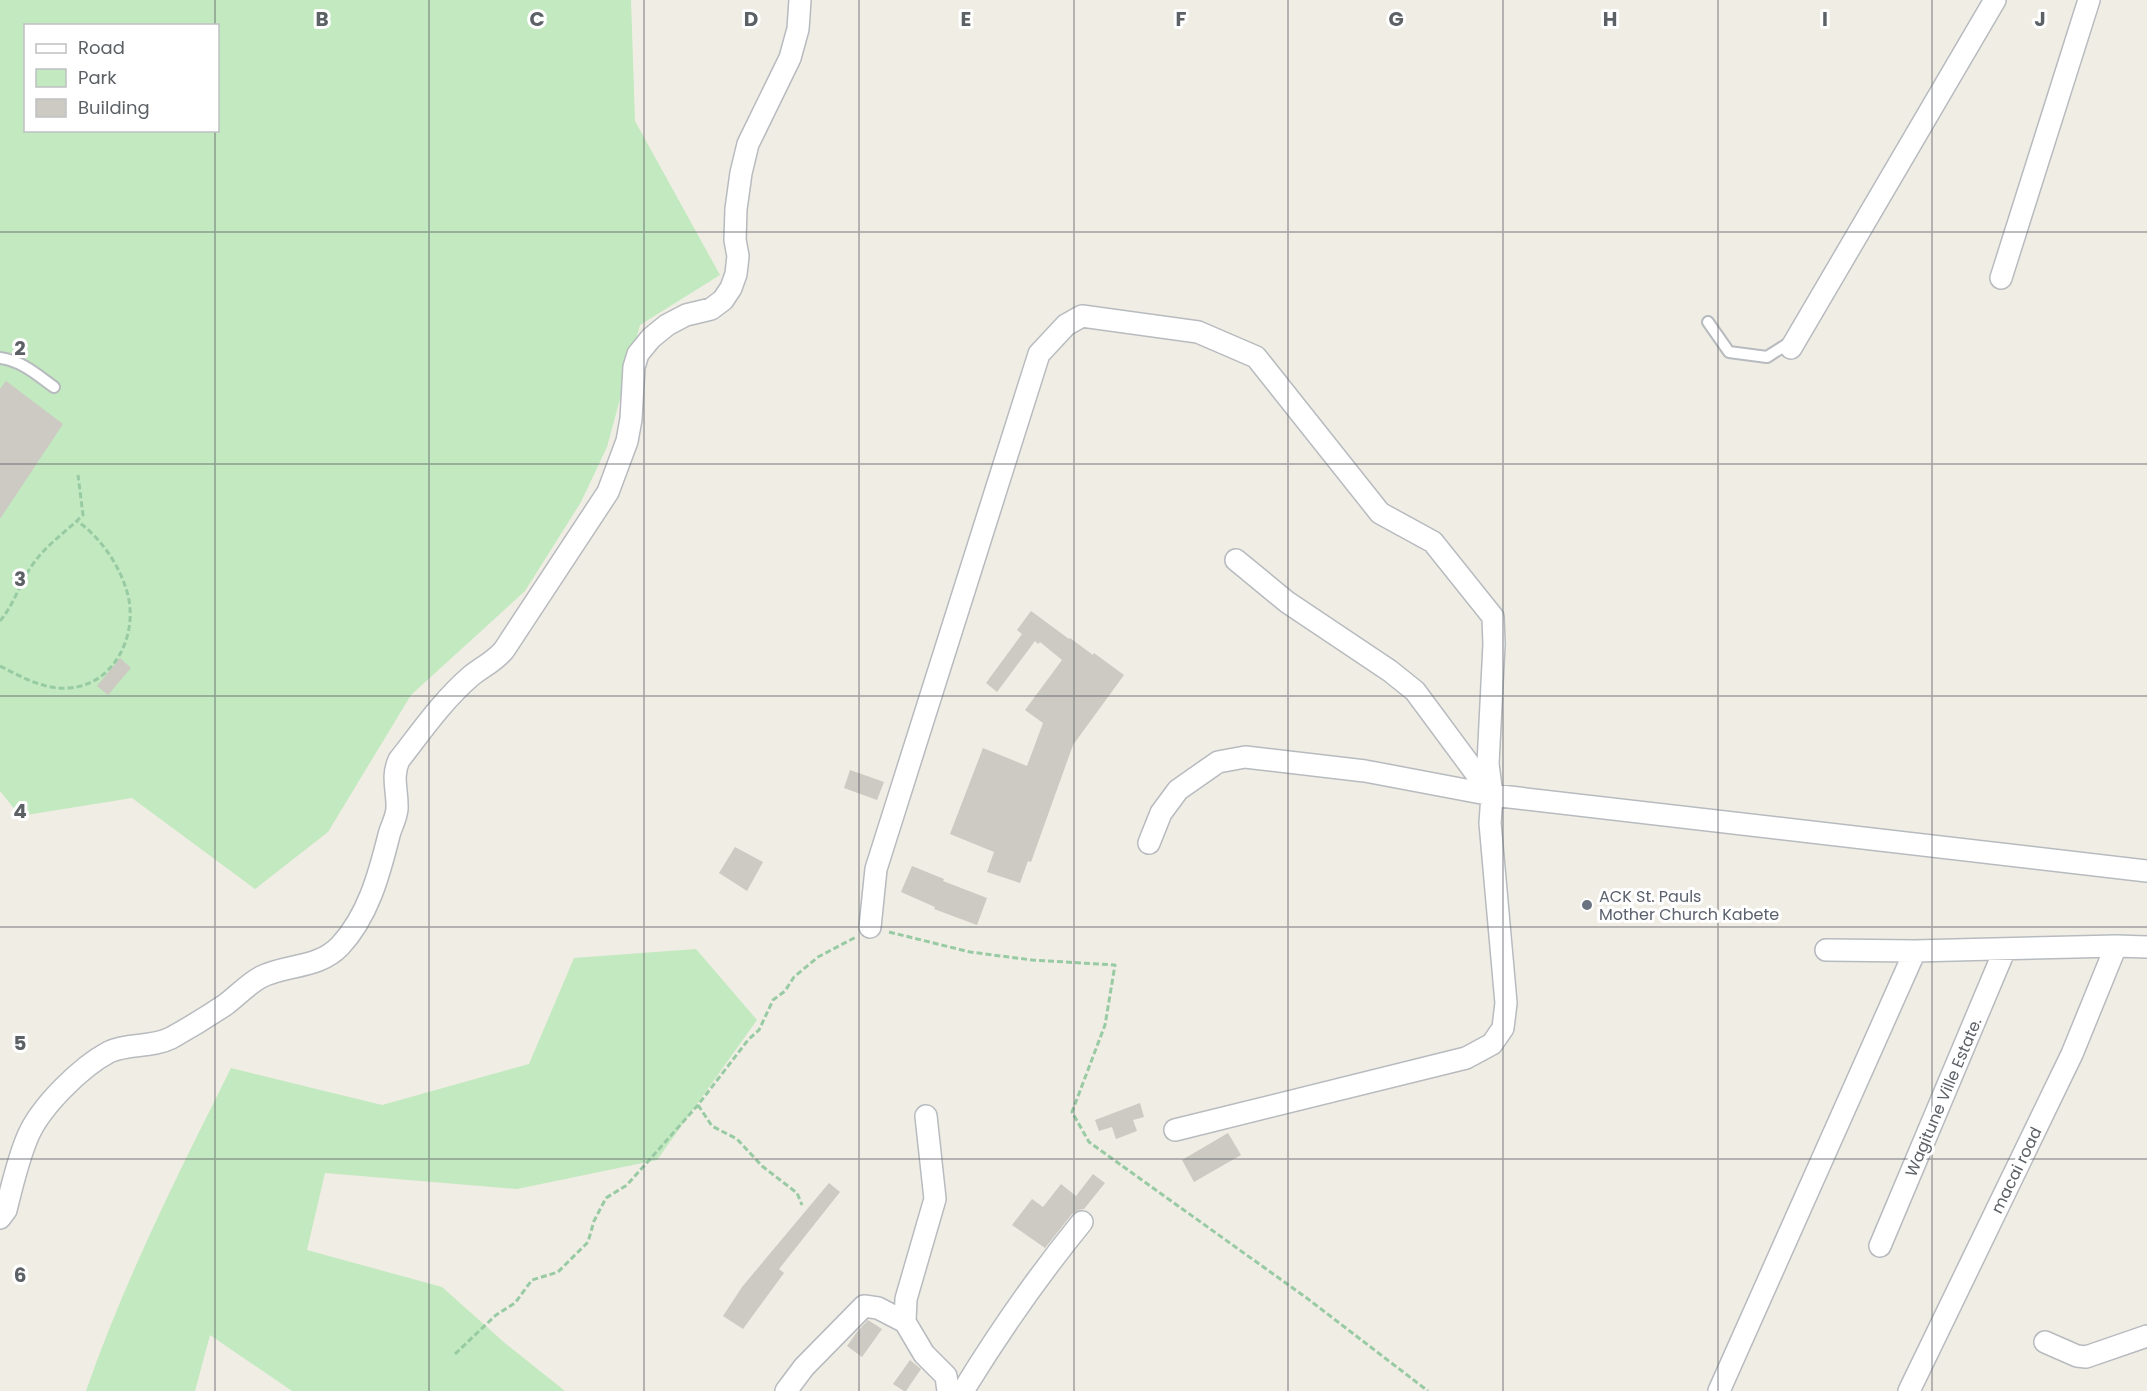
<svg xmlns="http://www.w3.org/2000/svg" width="2147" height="1391" viewBox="0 0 2147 1391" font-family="Poppins,sans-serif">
  <rect width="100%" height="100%" fill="#f0ede4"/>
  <!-- green -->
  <path fill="#c2e9bf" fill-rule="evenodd" d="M0 0H631L635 121 720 275 640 325 607 447 581 502 525 591 411 695 328 832 255 889 132 798 20 816 0 791ZM26 26H218V130H26Z
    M696 949 757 1020 657 1160 517 1189 325 1173 307 1250 442 1287 506 1344 565 1391H292L210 1335 195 1391H86C125 1279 178 1174 231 1068L382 1105 529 1064 574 958Z"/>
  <!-- building -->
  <path fill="#cdc9c3" d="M6 381 63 424 0 519V389Z
    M1031 611 1069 639 1070 638 1093 655 1094 653 1124 675 1073 745 1031 862 1028 861 1020 883 987 872 994 852 950 834 983 748 1027 766 1043 723 1025 710 1062 660 1040 642 1038 644 1035 641 997 692 986 683 1022 634 1017 630Z
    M120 658 131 668 108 695 97 686Z
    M850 770 884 782 877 800 844 788Z
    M735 847 763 862 747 891 719 873Z
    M912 866 944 879 943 881 987 898 977 925 934 909 935 907 901 892Z
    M1140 1103 1144 1117 1133 1120 1137 1131 1116 1139 1112 1127 1099 1131 1095 1120Z
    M1228 1133 1241 1155 1194 1182 1182 1160Z
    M1093 1174 1105 1183 1084 1209 1078 1210 1072 1214 1045 1248 1012 1225 1032 1199 1043 1207 1061 1184 1076 1196Z
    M829 1183 840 1192 779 1269 784 1273 743 1329 723 1316 742 1287Z
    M868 1320 882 1329 862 1357 847 1346 857 1332Z
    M910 1360 921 1369 906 1391H904L893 1384Z"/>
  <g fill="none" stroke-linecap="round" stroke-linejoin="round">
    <!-- service casing -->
    <g stroke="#b7bbbf" stroke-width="14">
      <path id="service" d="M1708 322 1729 352 1767 357 1792 341
        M0 358C22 361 36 374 54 387"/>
    </g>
    <!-- minor casing -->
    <g stroke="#b7bbbf" stroke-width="24">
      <path id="minor" d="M2001 278 2089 0
        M1791 348 1995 0
        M1149 843 1161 813 1178 790 1218 762 1245 757 1365 771 1492 795 2147 871
        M870 927 876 869 1039 354 1066 325 1082 316 1198 332 1256 357 1380 513 1433 542 1493 617 1494 644 1488 764 1492 795
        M1826 950 1915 951 2116 946 2147 947
        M926 1116 935 1199 906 1299 905 1322 924 1354 946 1376 948 1391
        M1175 1130 1466 1058 1492 1044 1503 1028 1506 1003 1490 823 1492 795 1415 691 1390 671 1287 602 1236 560
        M0 1218 6 1210C12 1186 18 1159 28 1136 41 1106 81 1067 109 1052 128 1043 151 1048 171 1038 189 1028 207 1017 225 1005 237 996 248 984 261 977 287 964 318 969 340 946 368 916 379 875 389 835 391 827 396 819 397 809 398 792 391 777 399 760 421 732 443 700 471 676 483 666 493 663 504 650L608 492 627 441 631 419 634 367 638 354 651 338 667 325 686 315 711 309 723 300 731 288 736 274 738 256 735 240 736 209 741 173 748 144 790 58 798 29 800 0
        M1880 1246 2005 949
        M2045 1342 2077 1356 2086 1357 2147 1336
        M786 1391 804 1367 864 1306 878 1308 905 1322
        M963 1391C999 1332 1038 1276 1082 1222
        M1719 1391 1915 951
        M1909 1391 2072 1054 2116 946"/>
    </g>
    <!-- path -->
    <path stroke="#98cba4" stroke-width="3" stroke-dasharray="6 3" stroke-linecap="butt" d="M0 621C15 603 20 582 33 564 47 544 66 532 83 515L78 475
      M0 666C22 677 44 690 69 688 112 685 136 640 129 600 123 570 102 538 77 521
      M889 932 970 952 1032 960 1115 965 1105 1025 1072 1112 1089 1142 1308 1299 1428 1391
      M698 1105 712 1126 737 1139 762 1166 797 1193 802 1205
      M455 1354 496 1315 515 1303 532 1280 558 1272 588 1242 594 1221 606 1198 627 1185 698 1105 748 1040 759 1030 773 1000 785 991 794 977 818 957 856 937"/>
    <!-- service -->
    <use href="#service" stroke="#fff" stroke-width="10"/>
    <!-- minor -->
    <use href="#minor" stroke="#fff" stroke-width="21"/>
  </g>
  <!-- grid -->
  <path fill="none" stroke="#5c6166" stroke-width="1.5" stroke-opacity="0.55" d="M215 0V26M429 0V1391M644 0V1391M859 0V1391M1074 0V1391M1288 0V1391M1503 0V1391M1718 0V1391M1932 0V1391M215 130V1391M0 232H2147M0 464H2147M0 696H2147M0 927H2147M0 1159H2147"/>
  <!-- markers -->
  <circle fill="#6b7280" stroke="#fff" stroke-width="2" cx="1587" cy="905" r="6"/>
  <g text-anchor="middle" stroke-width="6" stroke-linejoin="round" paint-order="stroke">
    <!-- worship labels -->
    <g font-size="16" fill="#5b616d" stroke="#fff" text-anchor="start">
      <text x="1599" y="902">ACK St. Pauls<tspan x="1599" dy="18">Mother Church Kabete</tspan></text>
    </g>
    <!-- street labels -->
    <g font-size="16" fill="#5c6166" stroke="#fff">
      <text transform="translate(1943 1097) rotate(-67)" y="6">Wagitune Ville Estate.</text>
      <text transform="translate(2016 1170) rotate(-64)" y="6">macai road</text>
    </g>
  </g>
  <g font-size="20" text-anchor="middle" font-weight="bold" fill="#5c6166" stroke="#fff" stroke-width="6" stroke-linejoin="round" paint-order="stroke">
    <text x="322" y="26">B</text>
    <text x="537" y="26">C</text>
    <text x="751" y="26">D</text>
    <text x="966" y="26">E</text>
    <text x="1181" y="26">F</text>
    <text x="1396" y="26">G</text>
    <text x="1610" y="26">H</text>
    <text x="1825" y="26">I</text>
    <text x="2040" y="26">J</text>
    <text x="20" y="355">2</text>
    <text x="20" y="586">3</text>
    <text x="20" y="818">4</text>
    <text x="20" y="1050">5</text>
    <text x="20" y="1282">6</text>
  </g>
  <!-- legend -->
  <rect x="24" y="24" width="195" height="108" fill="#ffffff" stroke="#bec0c2" stroke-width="1.5"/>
  <rect x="36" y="44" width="30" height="9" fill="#ffffff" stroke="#bec0c2" stroke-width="1.5"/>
  <text x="78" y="54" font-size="18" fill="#5c6166">Road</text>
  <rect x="36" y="69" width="30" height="18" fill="#c2e9bf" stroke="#bec0c2" stroke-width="1.5"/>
  <text x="78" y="84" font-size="18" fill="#5c6166">Park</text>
  <rect x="36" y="99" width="30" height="18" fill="#cdc9c3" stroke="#bec0c2" stroke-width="1.5"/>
  <text x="78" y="114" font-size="18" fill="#5c6166">Building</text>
</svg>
